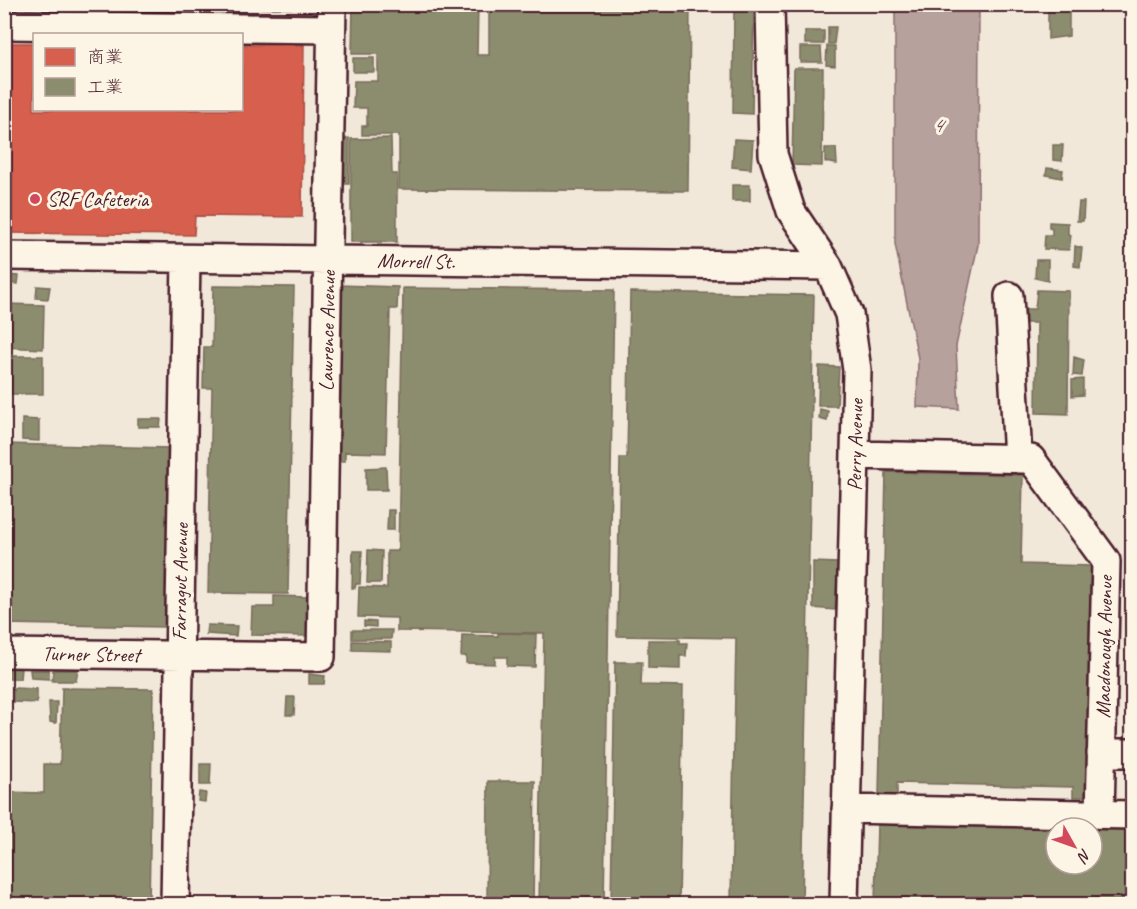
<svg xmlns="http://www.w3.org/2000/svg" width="1137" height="909" viewBox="0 0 1137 909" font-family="Caveat,'Klee One',sans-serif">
  <rect width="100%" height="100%" fill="#f1e8da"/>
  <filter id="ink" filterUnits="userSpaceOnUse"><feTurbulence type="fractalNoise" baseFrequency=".0167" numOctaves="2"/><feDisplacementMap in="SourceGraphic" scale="12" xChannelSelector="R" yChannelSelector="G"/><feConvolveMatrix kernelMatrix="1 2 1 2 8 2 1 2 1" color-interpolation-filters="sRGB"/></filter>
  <g filter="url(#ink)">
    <!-- water -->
    <path fill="#b6a19c" stroke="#8b6d6f" stroke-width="1.5" d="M895 5H979L978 245 956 346 959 409 917 407 918 358 895 244Z"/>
    <!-- shops -->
    <path fill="#d6604d" stroke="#ac4c43" stroke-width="1.5" d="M5 43H34V110H242V45H304L302 217 195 216 194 235 4 233Z"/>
    <!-- industry -->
    <path fill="#8c8c6e" stroke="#786b5a" stroke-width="1.5" fill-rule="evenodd" d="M26 4H302V8H26Z
      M353 4H478L477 55H489V4H690L688 191 399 189V135H362V126H367V108H353L354 81H378V54H352Z
      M734 4H754L752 114 733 113Z
      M1048 4H1069V36L1048 39Z
      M828 27H836L834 44H828Z
      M805 31H824V44H805Z
      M827 46H835V66L826 65Z
      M800 47H821L822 62H800Z
      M353 58H374V72H353Z
      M794 68H823L822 166 792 165Z
      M349 138V184H342V139Z
      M391 138 392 174H397V242H351V139Z
      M734 139 753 140 751 169 732 167Z
      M1053 145H1063L1062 161 1053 160Z
      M825 148H836L837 164 825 162Z
      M1047 168 1063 170 1062 178 1046 175Z
      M732 185H750V201H732Z
      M1079 202H1084L1083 221H1077Z
      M1049 222 1068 223V234L1071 235 1069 250 1044 249 1045 235H1052V229L1049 228Z
      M1075 246 1082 248 1080 267 1074 266Z
      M1036 260H1048V281L1035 278Z
      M4 275 19 276 18 284 4 283Z
      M339 285 398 287 397 309H390L386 453 345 452V461H335Z
      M37 286 50 287 48 299 36 298Z
      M213 286 294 287 288 594 208 593 212 388H203L204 347H212Z
      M403 288 614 290 604 904H539L544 633 397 631V618L358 617 359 587 387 588V551H398Z
      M1037 290 1069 291 1068 414 1036 413 1037 323H1025L1026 309H1035Z
      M630 292 814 295 802 902 731 901 736 638 617 636 620 458H627Z
      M4 304 44 305 43 349 4 347Z
      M4 356H43V394H4Z
      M1074 357 1084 360 1082 376 1073 375Z
      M819 366 839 367 837 406H818Z
      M1083 379V395L1072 396V380Z
      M820 409 828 411 827 421 819 419Z
      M22 419 39 420V441L22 440Z
      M138 419H161L160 427H138Z
      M4 444 170 448 165 627 4 624Z
      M386 467 387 490H366V468Z
      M886 472 1023 475 1021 564 1091 566 1086 797H1073V787L897 783V795H879Z
      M388 510H394V530H387Z
      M368 550 382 551 381 583H367Z
      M353 551H362L360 584H356L355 588H352Z
      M813 562 838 563 835 610 813 608Z
      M274 596 308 597 307 636 251 635 252 607H274Z
      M364 621 376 622V627L364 626Z
      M207 625 237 626 236 636 206 634Z
      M352 630H392L391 639H352Z
      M498 633 536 634 535 667 507 666V657H495V664L466 663V656H461L462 635 498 636Z
      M648 640H680V643H687L686 656H680V669L648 668Z
      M352 641 391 642V651L352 650Z
      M615 662H642L641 685 683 686 679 904H611Z
      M9 666 21 668 20 679H8Z
      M30 670H49V679L31 678Z
      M53 670H78L76 681H52Z
      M309 674 325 676 324 684H309Z
      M13 688 37 689V703L13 702Z
      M62 688 153 689 149 904H4V792L44 793V764H60Z
      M287 697H295L294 715H286Z
      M49 702H57L56 723 50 722Z
      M200 764H211L210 785H200Z
      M488 781H535L533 904H487Z
      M199 792 206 793 205 802 198 801Z
      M877 822 1132 828V904H875ZM1056 828H1092V864H1056Z"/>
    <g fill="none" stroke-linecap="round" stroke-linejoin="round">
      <!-- minor casing -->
      <g stroke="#4a1f2b" stroke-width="32">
        <path id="minor" d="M770 4 773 154 791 211 828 266 849 314 857 370 844 904
          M4 25 331 29
          M4 256 828 266
          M1009 296 1018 459
          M855 455 1031 459 1106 561 1100 814
          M4 653 321 657 332 4
          M1101 753H1132
          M846 809 1132 815
          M175 904 186 259"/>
      </g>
      <!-- minor -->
      <use href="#minor" stroke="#fcf5e5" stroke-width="27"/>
    </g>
  </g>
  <!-- markers -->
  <circle fill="#d1495b" stroke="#fcf5e5" stroke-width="2" cx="35" cy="199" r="6"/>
  <g text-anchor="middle" stroke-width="6" stroke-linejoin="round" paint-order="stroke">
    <!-- poi labels -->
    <g font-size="21" fill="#4a1f2b" stroke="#fcf5e5" text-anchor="start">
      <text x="47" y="206">SRF Cafeteria</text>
    </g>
    <!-- street labels -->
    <g font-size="21" fill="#4a1f2b" stroke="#fcf5e5">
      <text transform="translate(416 261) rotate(1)" y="7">Morrell St.</text>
      <text transform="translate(327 331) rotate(-89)" y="7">Lawrence Avenue</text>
      <text transform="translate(855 445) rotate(-89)" y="7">Perry Avenue</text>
      <text transform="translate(180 582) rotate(-89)" y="7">Farragut Avenue</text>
      <text transform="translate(1104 647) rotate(-89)" y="7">Macdonough Avenue</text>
      <text transform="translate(91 654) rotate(1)" y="7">Turner Street</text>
    </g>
    <!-- water labels -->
    <g font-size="22" font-style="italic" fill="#704c53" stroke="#fcf5e5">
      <text x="937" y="132">4</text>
    </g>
  </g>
  <!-- margin -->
  <rect width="1137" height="909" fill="none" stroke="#fcf5e5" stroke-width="24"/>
  <rect x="12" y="12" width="1113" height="885" fill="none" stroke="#4a1f2b" stroke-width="2" filter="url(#ink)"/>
  <!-- legend -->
  <rect x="33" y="33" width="210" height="78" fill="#fcf5e5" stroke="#b59f9b" stroke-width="1.5"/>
  <rect x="45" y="48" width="30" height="18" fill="#d6604d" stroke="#b59f9b" stroke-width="1.5"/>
  <text x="87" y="63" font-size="18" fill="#4a1f2b">商業</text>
  <rect x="45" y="78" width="30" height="18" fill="#8c8c6e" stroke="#b59f9b" stroke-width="1.5"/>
  <text x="87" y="93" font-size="18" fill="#4a1f2b">工業</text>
  <!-- north arrow -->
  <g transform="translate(1074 846) rotate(130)"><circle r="28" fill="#fcf5e5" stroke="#b59f9b" stroke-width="1.5"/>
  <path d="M0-4.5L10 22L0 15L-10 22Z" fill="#d1495b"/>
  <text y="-9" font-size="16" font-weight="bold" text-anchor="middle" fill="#4a1f2b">N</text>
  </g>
</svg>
